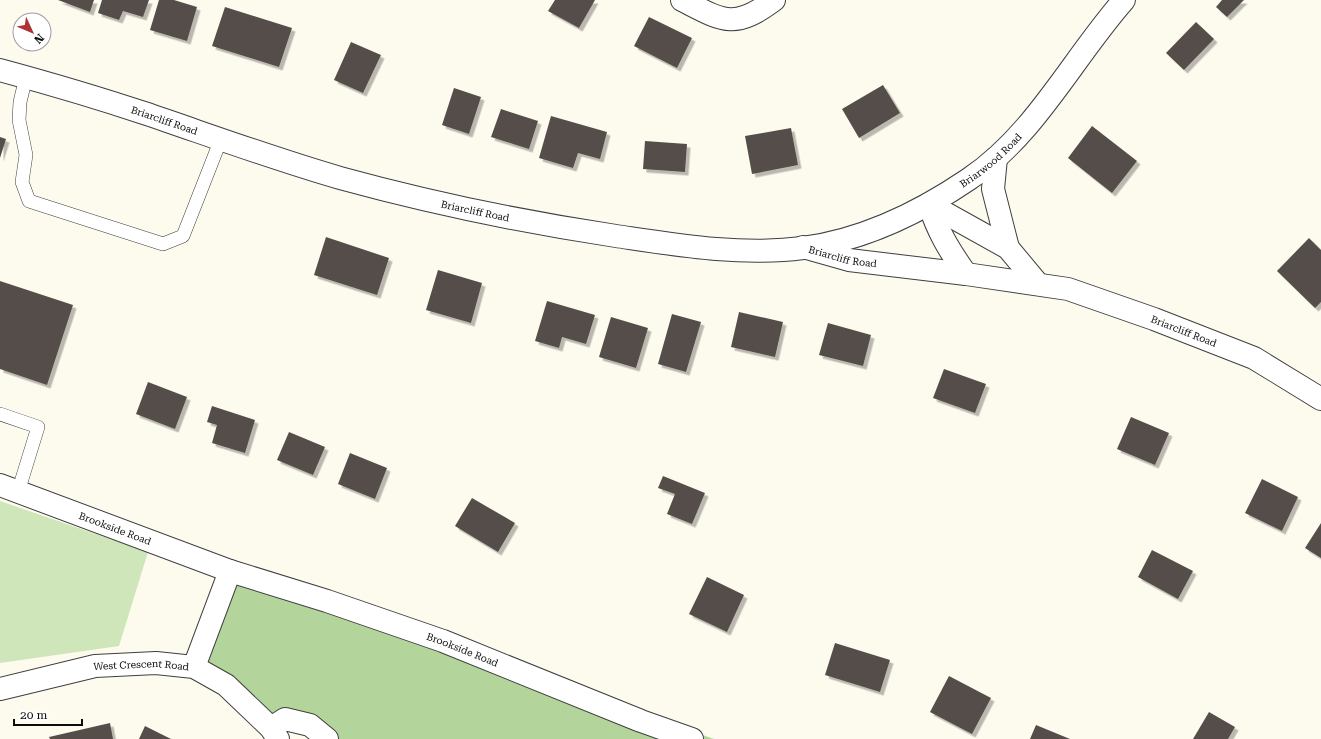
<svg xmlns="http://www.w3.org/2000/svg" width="1321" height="739" viewBox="0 0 1321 739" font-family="'Roboto Serif',serif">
  <defs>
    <filter id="shadow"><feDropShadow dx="3.5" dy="3.5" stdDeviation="0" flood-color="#0004"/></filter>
  </defs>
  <rect width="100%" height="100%" fill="#fdfbee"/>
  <!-- green -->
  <path fill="#cfe5ba" d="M0 501 148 552 119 646 0 663Z"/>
  <!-- forest -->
  <path fill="#b3d49b" d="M230 571 714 739H326L310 725 271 728 194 667Z"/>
  <!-- building -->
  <path fill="#544e4a" filter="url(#shadow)" d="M58 0H94L90 12Z
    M102 0H149L143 17 123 11 119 20 98 13Z
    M159 0H174L197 7 187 41 150 30Z
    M555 0H595L579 28 548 11Z
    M1222 0H1244L1227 17 1216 7Z
    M225 7 292 28 279 67 212 46Z
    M649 17 692 38 677 68 634 46Z
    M1196 22 1214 39 1184 70 1166 53Z
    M351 42 381 55 363 93 334 80Z
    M883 85 900 113 859 138 842 109Z
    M454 88 481 97 469 134 442 125Z
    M501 109 538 121 529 149 491 137Z
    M551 116 607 132 600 159 578 153 573 168 539 158Z
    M1092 126 1137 161 1112 193 1068 158Z
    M791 128 798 165 752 174 745 136Z
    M0 137 6 139 0 158Z
    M645 141 687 144 685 172 643 169Z
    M326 237 389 258 377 295 314 275Z
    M1309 238 1321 250V302L1315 308 1277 271Z
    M438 270 482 283 471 323 426 310Z
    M0 281 73 305 47 385 0 369Z
    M547 301 595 315 586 344 562 337 559 348 535 341Z
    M739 312 783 322 775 357 731 347Z
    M672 314 701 322 686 372 658 364Z
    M611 317 648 328 636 368 599 357Z
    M828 323 871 335 863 366 819 355Z
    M944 369 986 384 975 413 933 398Z
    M148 382 187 397 175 429 136 414Z
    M212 406 255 420 245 453 212 443 217 425 207 422Z
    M1131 417 1169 433 1155 465 1117 449Z
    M289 432 325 447 313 475 277 460Z
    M350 453 387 468 375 499 338 484Z
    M663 476 705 493 692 524 667 514 675 494 658 488Z
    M1262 479 1298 497 1282 531 1245 513Z
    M472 498 515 523 498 552 455 526Z
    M1321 523V558L1305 548Z
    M1152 550 1193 571 1178 599 1138 577Z
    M707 577 744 595 727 632 689 614Z
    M835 643 890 660 880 692 825 675Z
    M949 676 991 698 972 734 930 712Z
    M1209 712 1235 727 1228 739H1193Z
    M110 723 113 739H50L49 737Z
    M1036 725 1070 739H1030Z
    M145 726 171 739H139Z"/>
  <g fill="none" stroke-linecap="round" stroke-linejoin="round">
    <!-- service casing -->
    <g stroke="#3f3f3f" stroke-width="14">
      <path id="service" d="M26 77 20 102 19 120 26 155 22 182 29 201 163 244 183 236 221 139
        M0 414 38 427 18 492"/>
    </g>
    <!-- minor casing -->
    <g stroke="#3f3f3f" stroke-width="24">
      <g id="minor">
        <path d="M682 0C723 21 734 30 774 0"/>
        <path d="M996 158 993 189 1008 248"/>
        <path d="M929 204 1008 248 1038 284"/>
        <path d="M929 204C938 232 949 250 966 274"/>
        <path id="s1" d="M803 247 849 260 966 274 1068 289 1154 319 1254 358 1321 399"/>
        <path id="s2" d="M0 485 230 571 327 601 443 641 641 721 692 739"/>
        <path d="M194 667 230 571"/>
        <path id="s3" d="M0 689 95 666 156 663 194 667 226 685 271 728 278 739"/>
        <path d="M271 728 285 719 310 725 327 739"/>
      </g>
    </g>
    <!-- tertiary casing -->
    <g stroke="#3f3f3f" stroke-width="24">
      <g id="tertiary">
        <path id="s4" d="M0 70C48 83 96 97 144 113 209 135 274 159 340 178 431 203 523 222 616 236 677 245 741 256 803 248 863 240 919 213 969 179 1035 135 1072 59 1124 0"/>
      </g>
    </g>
    <!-- service -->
    <use href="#service" stroke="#fff" stroke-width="13"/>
    <!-- minor -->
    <use href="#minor" stroke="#fff" stroke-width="22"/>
    <!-- tertiary -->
    <use href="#tertiary" stroke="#fff" stroke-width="22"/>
  </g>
  <g text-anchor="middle" stroke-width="4" stroke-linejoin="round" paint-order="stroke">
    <!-- street labels -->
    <g font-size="10" fill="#0c0c0c" stroke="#fff">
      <text dy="4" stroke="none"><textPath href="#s4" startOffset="172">Briarcliff Road</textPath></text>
      <text dy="4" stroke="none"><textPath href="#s4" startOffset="1037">Briarwood Road</textPath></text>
      <text dy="4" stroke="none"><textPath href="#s4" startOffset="496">Briarcliff Road</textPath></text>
      <text dy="4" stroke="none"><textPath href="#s1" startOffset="41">Briarcliff Road</textPath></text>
      <text dy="4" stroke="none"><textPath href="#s1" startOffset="392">Briarcliff Road</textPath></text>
      <text dy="4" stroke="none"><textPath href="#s2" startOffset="123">Brookside Road</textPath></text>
      <text dy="4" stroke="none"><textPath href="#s2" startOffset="491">Brookside Road</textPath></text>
      <text dy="4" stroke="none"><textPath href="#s3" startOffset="144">West Crescent Road</textPath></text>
    </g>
  </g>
  <!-- north arrow -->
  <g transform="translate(32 32) rotate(134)"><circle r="19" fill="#ffffff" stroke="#9e9e9e"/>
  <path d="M0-3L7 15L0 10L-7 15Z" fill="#b03133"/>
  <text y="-6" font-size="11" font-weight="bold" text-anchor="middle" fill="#0c0c0c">N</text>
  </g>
  <!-- scale -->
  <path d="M14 719v6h68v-6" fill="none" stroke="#0c0c0c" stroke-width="2"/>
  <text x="20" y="719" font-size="12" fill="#0c0c0c" stroke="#ffffff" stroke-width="3" paint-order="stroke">20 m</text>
</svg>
